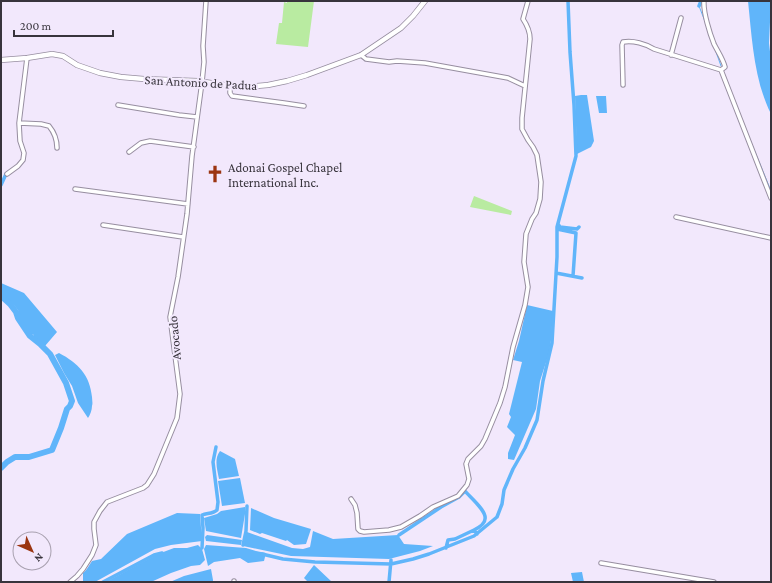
<svg xmlns="http://www.w3.org/2000/svg" width="772" height="583" viewBox="0 0 772 583" font-family="'Crimson Pro',serif">
  <rect width="100%" height="100%" fill="#f2e8fc"/>
  <!-- green -->
  <path fill="#b9eba1" d="M287 1H314L308 47 276 44 279 23H282L284 2 287 3Z
    M474 196 512 211 511 215 470 207Z"/>
  <!-- water -->
  <path fill="#60b5fa" d="M748 1H771L769 43 771 60V114C754 80 752 39 748 1Z
    M581 95H587L594 141 591 147 577 154 575 96Z
    M596 96H606L607 113H599Z
    M1 283 24 293 57 332 45 346 34 337V335L28 333 25 325 21 321 18 310 12 303 1 294Z
    M527 305 553 311 551 340 549 353 540 381 536 409 514 460 508 459V453L515 435 507 427 511 417 509 414 522 362 513 360 519 341Z
    M59 353C78 363 90 375 92 397 92 400 93 403 92 406 92 410 90 415 88 418L78 403 72 386 64 373 55 355Z
    M220 451 235 459 239 476 219 479C217 469 214 459 220 451Z
    M240 478 245 503 222 506 218 481Z
    M245 507V514L241 538 206 531 204 518 217 514 221 511Z
    M251 508 274 518 311 529 306 544 294 545 287 540 286 541 262 533 260 534 250 530Z
    M177 513 200 514 202 541 171 545 155 549 95 582 83 581V573C87 570 89 565 92 561L101 559 127 534Z
    M313 531 333 539 398 535 404 544 433 546 420 551 389 559 291 556 243 546 247 532 292 548 303 549 310 547Z
    M207 535 242 540 241 545 206 541 205 537Z
    M198 545 202 549 205 560 200 565 191 566 171 573 151 582H106L158 554 174 548H187Z
    M206 545 246 548 256 551 266 553 264 561 248 563 240 558 214 562 208 566 204 549Z
    M314 565 332 582H308L304 578Z
    M211 569 213 580V582H170L184 576Z
    M582 572 584 582H573L571 573Z"/>
  <g fill="none" stroke-linecap="round" stroke-linejoin="round">
    <!-- stream -->
    <path stroke="#60b5fa" stroke-width="1" d="M699 6 706 24
      M715 49 721 66
      M746 130 771 191"/>
    <!-- canal -->
    <path stroke="#60b5fa" stroke-width="3.5" d="M699 6 701 1
      M1 185 6 174 9 172
      M558 224 560 227 577 229 579 227
      M557 229 576 233 573 276
      M556 273 582 278
      M399 535 441 507 459 497 465 491C470 497 487 511 485 519 485 524 478 528 474 530L477 534
      M243 545 246 531 247 506
      M202 548 203 528 202 515C207 513 213 514 217 510L218 502 213 462 216 447
      M446 548 448 540 455 539 474 530
      M262 554 283 559 315 562 391 564 413 559 429 554 474 536 497 517 502 504 504 490 513 469 525 448 537 420 543 381 552 343 557 257V227L576 156 574 105 570 52 568 1
      M103 582 154 555 162 553
      M389 582 391 560"/>
    <!-- river -->
    <path stroke="#60b5fa" stroke-width="6" d="M1 296 10 304 16 312 18 318 30 336 40 344 50 354 66 383 72 401 70 406 67 409 61 428 52 450 29 457H15L7 462 1 468"/>
    <!-- minor casing -->
    <g stroke="#978ea0" stroke-width="5.5">
      <path id="minor" d="M704 1C703 12 710 34 714 44 718 52 723 59 725 67L721 70 771 198
        M361 55 366 59 389 62 397 61 425 63 508 78 525 86
        M671 55 681 18
        M623 85 622 45 623 42C633 40 646 44 654 49L721 70
        M230 86V93L232 96 284 103 304 106
        M118 105 179 115 197 117
        M19 123 41 124 49 126C54 132 57 140 57 148
        M129 152 141 143 150 141 194 147
        M7 174 18 166 23 160 24 153 20 141 19 123 27 58
        M75 189 188 204
        M676 217 771 238
        M103 225 183 237
        M351 499 355 505 357 513 358 529 360 531 364 532 389 530 401 527 420 516 433 507 458 496 467 485 469 479 466 464 468 459 481 446 485 439 500 403 505 387 513 347 525 305 528 287 524 262 526 234 532 219 536 213 540 199 541 182 537 155 533 147 528 140 522 129V118L530 39C530 32 527 25 523 19L528 1
        M601 563 714 582
        M234 581V582
        M70 582 77 576 83 569 92 555 96 545 94 529V522L100 511 107 502 143 488 147 485 154 474 177 418 180 394 170 317 178 277 187 214 192 156 202 82 204 62 203 46 206 1"/>
    </g>
    <!-- tertiary casing -->
    <g stroke="#978ea0" stroke-width="6">
      <path id="tertiary" d="M1 60 27 58 52 54 63 56 77 65 100 73 121 77 144 79 198 81 231 86 247 87 268 85 287 81 307 75 361 55 401 28 413 16 425 1"/>
    </g>
    <!-- minor -->
    <use href="#minor" stroke="#fff" stroke-width="3.5"/>
    <!-- tertiary -->
    <use href="#tertiary" stroke="#fff" stroke-width="4.5"/>
  </g>
  <!-- icons -->
  <defs>
    <g id="church-bare" transform="scale(1.38)"><path d="M-1.2-6h2.4v3.5h3.3v2.4h-3.3V6h-2.4V-.1h-3.3v-2.4h3.3Z" fill="#9b3511" stroke="#f2e8fc" stroke-width="2.5" paint-order="stroke"/></g>
  </defs>
  <g fill-rule="evenodd">
    <use href="#church-bare" x="215" y="174"/>
  </g>
  <g text-anchor="middle" stroke-width="4" stroke-linejoin="round" paint-order="stroke">
    <!-- street labels -->
    <g font-size="13" fill="#38343c" stroke="#f2e8fc">
      <text transform="translate(201 82) rotate(3)" y="5">San Antonio de Padua</text>
      <text transform="translate(174 338) rotate(-95)" y="5">Avocado</text>
    </g>
    <!-- poi labels -->
    <g font-size="13" fill="#38343c" stroke="#f2e8fc" text-anchor="start">
      <text x="228" y="172">Adonai Gospel Chapel<tspan x="228" dy="15">International Inc.</tspan></text>
    </g>
  </g>
  <!-- border -->
  <rect width="772" height="583" fill="none" stroke="#38343c" stroke-width="4"/>
  <!-- north arrow -->
  <g transform="translate(32 551) rotate(135)"><circle r="19" fill="#f2e8fc" stroke="#a8a0af"/>
  <path d="M0-3L7 15L0 10L-7 15Z" fill="#9b3511"/>
  <text y="-6" font-size="11" font-weight="bold" text-anchor="middle" fill="#38343c">N</text>
  </g>
  <!-- scale -->
  <path d="M14 30v6h99v-6" fill="none" stroke="#38343c" stroke-width="2"/>
  <text x="20" y="30" font-size="12" fill="#38343c" stroke="#f2e8fc" stroke-width="3" paint-order="stroke">200 m</text>
</svg>
